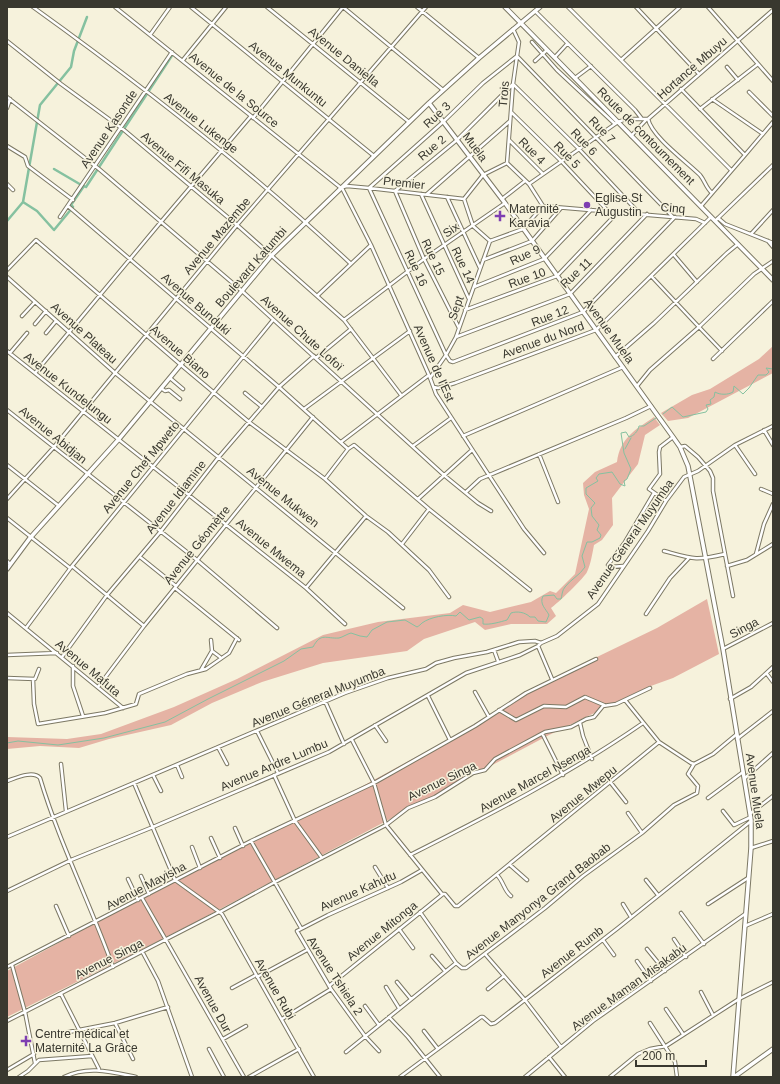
<svg xmlns="http://www.w3.org/2000/svg" width="780" height="1084" viewBox="0 0 780 1084" font-family="Arial,sans-serif">
  <rect width="100%" height="100%" fill="#f6f2dc"/>
  <!-- green -->
  <path fill="#e5b3a4" d="M773 346V373L688 418 668 421 661 413 692 395 710 389 759 359Z
    M654 417 660 425 645 435 638 464 612 498 613 525 602 540 594 545C592 555 591 563 587 572 585 577 557 604 551 608L556 616 547 624H511L485 630 475 622 424 639 407 651 323 663 262 682 212 703 171 725 109 739 79 748 40 746 7 749V737L67 739 101 734 174 707 237 679 323 635 378 622 450 613 463 605 490 612 531 602 550 591 556 593 575 574 589 509 584 495 583 483 595 472 617 462C620 438 635 430 654 417Z
    M707 599 719 654 673 678 648 687 549 735 188 926 7 1017V971L141 898 324 807 451 738 541 684 657 628Z"/>
  <g fill="none" stroke-linecap="round" stroke-linejoin="round">
    <!-- stream -->
    <path stroke="#85c1a0" stroke-width="1" d="M663 414 672 407 683 417 706 412 708 409 706 405 711 404 710 400 714 397 715 392C720 395 728 395 733 392L734 386 743 394 749 388 758 375H766L769 372 766 368 773 369
      M625 449 631 438
      M7 743 18 741 58 745 104 738 165 722 208 699 284 661 301 649 313 647C321 632 326 639 339 638 343 637 347 634 351 633L360 636 367 637 372 630 387 622 405 620 417 627C419 626 421 624 422 623 430 617 447 614 456 616L460 612 469 620 480 617 483 619V624C490 625 500 622 507 620L511 613C517 611 525 612 530 617H535L538 621 546 622 549 615C546 609 539 604 543 596L554 595 557 599H561C562 596 562 590 565 587 570 580 580 575 585 567L582 556 587 542H592L600 538 601 535 597 530 599 525 592 516 591 508 595 503 586 494V488L598 481 596 478 599 474 612 472 620 484 625 486 624 481 627 479 631 469 624 453 621 433 626 432 629 437C634 436 638 431 639 426H644L656 418"/>
    <!-- canal -->
    <path stroke="#85c1a0" stroke-width="2.5" d="M54 169 83 186
      M23 202 37 211 54 230 73 207 71 205 84 186 86 187 173 54
      M7 221 23 202 40 105 71 67 74 51 87 17"/>
    <!-- street casing -->
    <g stroke="#7c7864" stroke-width="4.5">
      <path id="street" d="M33 7C143 86 251 170 350 263
        M115 7 341 188
        M191 7 374 156
        M267 7 409 122
        M343 7 443 90
        M417 7 479 58
        M568 7 731 170
        M636 7 699 74
        M708 7 773 81
        M535 11 635 110 642 119
        M150 35 170 7
        M7 41 61 84 124 130 237 225 317 296 344 320 401 395
        M532 42 557 70 615 124
        M555 57 567 44
        M183 60 226 7
        M621 60 680 7
        M535 61 547 50
        M727 67 738 80
        M575 78 591 66
        M681 89 745 155 701 206
        M749 92 773 116
        M7 97 99 169 242 291 445 476 478 503 491 511
        M712 99 763 134
        M7 108 10 99
        M700 109 758 64
        M511 112 562 162 608 211
        M253 118 343 7
        M648 119C652 137 687 162 700 175 705 181 706 188 712 193
        M631 136 646 120
        M509 140 543 174
        M7 146 25 157 28 166 73 200
        M745 155 773 122
        M507 163 529 184 543 206 523 229 490 241 473 226 464 199 483 175Z
        M507 163 513 84 519 42 513 29
        M7 184 13 190
        M529 184 618 122 626 119H648L773 10
        M343 187 347 186 369 188 464 199
        M342 188 371 245 429 375 436 394 524 529 544 553
        M421 194 469 299
        M427 194 510 121
        M447 197 480 268
        M502 199 525 181
        M68 206 279 387 348 449
        M543 206 696 219 705 223
        M60 217 172 52
        M673 217 517 56 483 83 443 122 369 188 446 355 450 361 453 362 583 312 675 217
        M718 218 725 224 773 243
        M715 221 773 165
        M751 234 773 210
        M768 241 773 247
        M674 255 697 282
        M483 260 532 241 561 208
        M7 270 36 240 181 365 249 422 325 479 366 516 388 532 429 570 449 597
        M7 277 114 372 403 608
        M474 287 544 259 591 210
        M317 296 371 245
        M465 310 557 276 618 212
        M22 316 35 302
        M344 320 424 259 505 203
        M35 324 46 311
        M459 328 424 259 395 191 457 140 513 84 579 149 640 214
        M46 333 56 321
        M456 337 570 294 647 214
        M7 351 306 588 345 624
        M722 351 699 327 754 274 773 261
        M10 353 27 333
        M615 357 654 323 727 253 738 244
        M316 358 351 329
        M713 359 773 301
        M35 373 160 223 251 116
        M170 378 183 389
        M430 378 446 355 456 337 490 241
        M637 386 650 370 699 327 652 277
        M434 387 438 388 455 383 596 330 711 217
        M161 388 165 391 169 390 180 399
        M245 393 262 407
        M304 409 410 331
        M7 410 197 560 277 628
        M764 430 773 445
        M463 436 623 367
        M341 442 429 375
        M735 445 755 474
        M413 446 451 418
        M680 447 685 446 698 457 710 471 713 478V491L733 596
        M539 454 558 502
        M7 465 59 506
        M325 479 348 449 354 445 429 509 530 590
        M761 489 773 494
        M466 492 480 479 626 418 651 406
        M7 499 54 447 237 225 426 7
        M418 499 472 450
        M666 501 649 489 660 474 659 452 660 447 673 437
        M7 518 70 568
        M402 544 429 509
        M664 551C693 559 695 561 725 554
        M756 554 764 524 773 504
        M140 557 176 586
        M7 561 10 564
        M72 566 144 626
        M623 566 610 567 608 565 625 542 654 493
        M727 566 747 560 773 544
        M175 588 239 640
        M306 588 366 516
        M7 613 123 708
        M646 614 670 578 688 559
        M26 628 72 566 273 320
        M211 640 212 651 220 657
        M538 646 552 679
        M723 649 773 623
        M494 650 498 661
        M7 655 57 653
        M62 657 107 595 161 531 218 458 279 387 314 356
        M73 666V686L83 716
        M201 670 212 651
        M767 674 773 682
        M7 678 35 679 39 669
        M33 679 34 704 38 724 105 713 136 704 139 694 187 674 206 669 229 653 237 638
        M98 687 144 626 313 417
        M475 692 489 717
        M428 696 450 740
        M730 699 751 687 773 667
        M625 700 659 742 691 763 694 764 713 754 737 734
        M325 701 344 744
        M499 710 516 720 544 706 566 707 585 697 604 705
        M580 723 583 736 592 759
        M375 725 386 741
        M257 731 278 773
        M543 735 563 775
        M737 739 773 711
        M352 740 374 783 386 825 442 894
        M218 747 227 764
        M61 764 66 811
        M177 765 182 777
        M153 775 161 791
        M274 775 295 821 322 858
        M745 778 773 753
        M7 781C16 778 33 770 40 778 59 842 90 903 113 967
        M134 783 175 880 222 914 314 1077
        M611 783 626 802
        M708 798 743 772
        M723 811 734 825 751 817
        M628 813 642 833
        M751 813 773 796
        M235 828 243 846
        M7 837 345 693 388 678 426 669 436 663 454 658 487 652 519 642 535 641 541 643 557 636 598 604 648 531 666 501 684 477 698 471 735 445 773 426
        M211 838 220 858
        M251 841 301 928
        M192 847 200 868
        M751 848 773 841
        M410 855C491 814 568 775 643 723
        M510 865 527 880
        M375 867 388 888
        M497 875C504 882 504 891 511 896
        M141 876 149 894
        M128 879 138 900
        M646 880 658 895
        M7 891 71 860 153 827 329 752 466 673 520 655 538 646 541 643
        M142 898 244 1077
        M623 904 631 917
        M708 904 748 878
        M56 906 69 936
        M220 912 275 882 386 825 408 808 435 797 473 773 485 770 495 759 545 732 571 727 586 719 594 717 603 706 616 704 650 688
        M420 912 456 963 462 968H466L545 908 583 876 642 833 674 805 697 793 698 786 688 774 694 764
        M681 913 704 944
        M745 926 773 914
        M399 929 413 948
        M674 939 686 957
        M603 940 614 955
        M647 949 665 971
        M143 953 158 981 192 1077
        M485 954 525 1000 561 1047
        M432 956 445 971
        M637 961 651 981
        M12 965 25 1012 35 1063
        M7 967 251 841 374 783 475 726 526 693 596 659
        M257 977 307 950
        M397 982 411 999
        M329 986 443 894H445L455 906H458L659 742
        M386 987 399 1008
        M232 988 256 975
        M488 989 504 976
        M701 992 713 1015
        M61 994 99 1069
        M365 1006 379 1025
        M666 1009 683 1034
        M389 1017 408 1037 440 1077
        M282 1019 331 989
        M7 1021 219 912
        M115 1023 133 1059
        M650 1023 675 1062 677 1077
        M424 1031 438 1049
        M48 1036 115 1023 168 1007
        M223 1039 246 1026
        M209 1049 224 1077
        M379 1051 365 1036 331 989 297 931 328 915 401 882 422 870
        M346 1052 456 963
        M549 1057 565 1077
        M7 1070 34 1054
        M19 1077 28 1071 39 1060 92 1056
        M64 1077C88 1065 112 1072 136 1077
        M249 1077 299 1049
        M400 1077 481 1017H483L491 1024 495 1023 618 928 751 821
        M525 1077 593 1021 745 914
        M610 1077 638 1054 650 1049 666 1046 739 999 773 982"/>
    </g>
    <!-- secondary casing -->
    <g stroke="#7c7864" stroke-width="5.5">
      <path id="secondary" d="M505 7 773 280
        M429 103 505 203 673 437 680 447 688 466 723 649 751 820V848L733 1077
        M7 569 30 538 119 439 271 256 429 103 479 58 540 7
        M734 1077 773 1049"/>
    </g>
    <!-- street -->
    <use href="#street" stroke="#fff" stroke-width="2.5"/>
    <!-- secondary -->
    <use href="#secondary" stroke="#fff" stroke-width="3.5"/>
  </g>
  <!-- markers -->
  <g fill="#7e3eb2" stroke="#f6f2dc" stroke-width="1.5">
    <circle cx="587" cy="205" r="4"/>
    <path d="M498 210h4v4h4v4h-4v4h-4v-4h-4v-4h4z"/>
    <path d="M24 1035h4v4h4v4h-4v4h-4v-4h-4v-4h4z"/>
  </g>
  <g text-anchor="middle" stroke-width="3" stroke-linejoin="round" paint-order="stroke">
    <!-- street labels -->
    <g font-size="12" fill="#39382f" stroke="#f6f2dc">
      <text transform="translate(344 57) rotate(39)" y="4">Avenue Daniella</text>
      <text transform="translate(692 68) rotate(-41)" y="4">Hortance Mbuyu</text>
      <text transform="translate(288 74) rotate(39)" y="4">Avenue Munkuntu</text>
      <text transform="translate(234 90) rotate(39)" y="4">Avenue de la Source</text>
      <text transform="translate(504 94) rotate(-85)" y="4">Trois</text>
      <text transform="translate(437 115) rotate(-43)" y="4">Rue 3</text>
      <text transform="translate(201 123) rotate(38)" y="4">Avenue Lukenge</text>
      <text transform="translate(109 129) rotate(-56)" y="4">Avenue Kasonde</text>
      <text transform="translate(602 130) rotate(46)" y="4">Rue 7</text>
      <text transform="translate(646 136) rotate(45)" y="4">Route de contournement</text>
      <text transform="translate(584 142) rotate(46)" y="4">Rue 6</text>
      <text transform="translate(475 147) rotate(53)" y="4">Muela</text>
      <text transform="translate(432 148) rotate(-40)" y="4">Rue 2</text>
      <text transform="translate(532 151) rotate(45)" y="4">Rue 4</text>
      <text transform="translate(567 155) rotate(46)" y="4">Rue 5</text>
      <text transform="translate(183 168) rotate(40)" y="4">Avenue Fifi Masuka</text>
      <text transform="translate(404 183) rotate(6)" y="4">Premier</text>
      <text transform="translate(673 208) rotate(5)" y="4">Cinq</text>
      <text transform="translate(451 230) rotate(-35)" y="4">Six</text>
      <text transform="translate(217 236) rotate(-50)" y="4">Avenue Mazembe</text>
      <text transform="translate(525 255) rotate(-25)" y="4">Rue 9</text>
      <text transform="translate(433 257) rotate(65)" y="4">Rue 15</text>
      <text transform="translate(463 265) rotate(65)" y="4">Rue 14</text>
      <text transform="translate(251 267) rotate(-49)" y="4">Boulevard Katumbi</text>
      <text transform="translate(416 268) rotate(65)" y="4">Rue 16</text>
      <text transform="translate(576 273) rotate(-43)" y="4">Rue 11</text>
      <text transform="translate(527 278) rotate(-20)" y="4">Rue 10</text>
      <text transform="translate(196 304) rotate(41)" y="4">Avenue Bunduki</text>
      <text transform="translate(456 308) rotate(-71)" y="4">Sept</text>
      <text transform="translate(550 316) rotate(-21)" y="4">Rue 12</text>
      <text transform="translate(609 331) rotate(54)" y="4">Avenue Muela</text>
      <text transform="translate(84 333) rotate(42)" y="4">Avenue Plateau</text>
      <text transform="translate(302 333) rotate(42)" y="4">Avenue Chute Lofoï</text>
      <text transform="translate(543 340) rotate(-20)" y="4">Avenue du Nord</text>
      <text transform="translate(180 352) rotate(41)" y="4">Avenue Biano</text>
      <text transform="translate(434 363) rotate(66)" y="4">Avenue de l'Est</text>
      <text transform="translate(68 388) rotate(38)" y="4">Avenue Kundelungu</text>
      <text transform="translate(53 435) rotate(39)" y="4">Avenue Abidjan</text>
      <text transform="translate(141 467) rotate(-51)" y="4">Avenue Chef Mpweto</text>
      <text transform="translate(176 497) rotate(-52)" y="4">Avenue Idiamine</text>
      <text transform="translate(283 497) rotate(39)" y="4">Avenue Mukwen</text>
      <text transform="translate(630 539) rotate(-55)" y="4">Avenue Géneral Muyumba</text>
      <text transform="translate(197 545) rotate(-51)" y="4">Avenue Géomètre</text>
      <text transform="translate(271 548) rotate(39)" y="4">Avenue Mwema</text>
      <text transform="translate(744 628) rotate(-28)" y="4">Singa</text>
      <text transform="translate(88 668) rotate(40)" y="4">Avenue Mafuta</text>
      <text transform="translate(318 697) rotate(-22)" y="4">Avenue Géneral Muyumba</text>
      <text transform="translate(274 765) rotate(-23)" y="4">Avenue Andre Lumbu</text>
      <text transform="translate(535 779) rotate(-29)" y="4">Avenue Marcel Nsenga</text>
      <text transform="translate(442 781) rotate(-26)" y="4">Avenue Singa</text>
      <text transform="translate(755 791) rotate(82)" y="4">Avenue Muela</text>
      <text transform="translate(583 794) rotate(-39)" y="4">Avenue Mwepu</text>
      <text transform="translate(146 886) rotate(-28)" y="4">Avenue Mayisha</text>
      <text transform="translate(358 891) rotate(-24)" y="4">Avenue Kahutu</text>
      <text transform="translate(538 901) rotate(-38)" y="4">Avenue Manyonya Grand Baobab</text>
      <text transform="translate(382 931) rotate(-39)" y="4">Avenue Mitonga</text>
      <text transform="translate(572 952) rotate(-38)" y="4">Avenue Rumb</text>
      <text transform="translate(109 959) rotate(-27)" y="4">Avenue Singa</text>
      <text transform="translate(335 976) rotate(57)" y="4">Avenue Tshiela 2</text>
      <text transform="translate(629 987) rotate(-36)" y="4">Avenue Maman Misakabu</text>
      <text transform="translate(275 989) rotate(60)" y="4">Avenue Rubi</text>
      <text transform="translate(213 1004) rotate(61)" y="4">Avenue Dur</text>
    </g>
    <!-- poi labels -->
    <g font-size="12" fill="#39382f" stroke="#f6f2dc" text-anchor="start">
      <text x="595" y="202">Eglise St<tspan x="595" dy="14">Augustin</tspan></text>
      <text x="509" y="213">Maternité<tspan x="509" dy="14">Karavia</tspan></text>
      <text x="35" y="1038">Centre médical et<tspan x="35" dy="14">Maternité La Grâce</tspan></text>
    </g>
  </g>
  <!-- border -->
  <rect width="780" height="1084" fill="none" stroke="#39382f" stroke-width="16"/>
  <!-- scale -->
  <path d="M636 1060v6h70v-6" fill="none" stroke="#39382f" stroke-width="2"/>
  <text x="642" y="1060" font-size="12" fill="#39382f" stroke="#f6f2dc" stroke-width="3" paint-order="stroke">200 m</text>
</svg>
